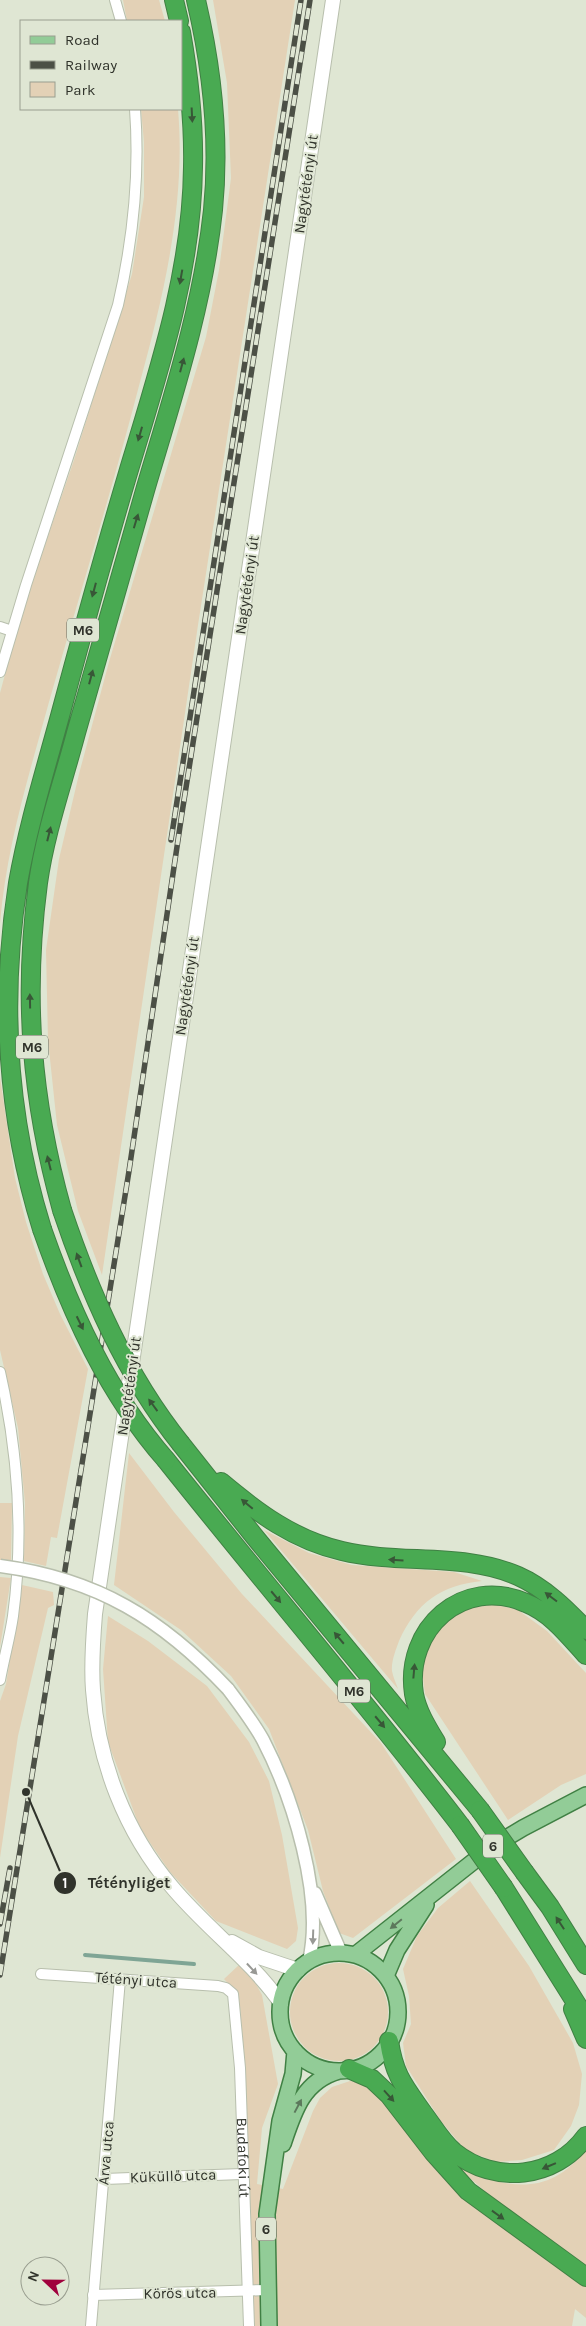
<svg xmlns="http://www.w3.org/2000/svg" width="586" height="2326" viewBox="0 0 586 2326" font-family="Karla,sans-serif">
  <rect width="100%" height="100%" fill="#dfe6d3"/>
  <!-- green -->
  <path fill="#e3d1b6" d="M123 0H159L165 21H127Z
    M213 0H295L198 625 102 1275 78 1211 57 1125 48 1040 46 950 59 859 79 774 109 662 206 337 219 270 231 178 227 83Z
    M141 109H178C186 202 164 294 140 382 112 490 79 596 49 702 29 775 6 848 0 924V693L21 615 74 460 132 274 144 197V142Z
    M0 1077 15 1178 26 1222 43 1274 60 1314 88 1369 57 1538 51 1537 46 1566 24 1561 25 1503 18 1428 0 1350Z
    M129 1453 174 1512 242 1594 381 1743 456 1859 353 1938 339 1933 323 1891 308 1830 269 1729 231 1676 181 1630 114 1585Z
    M0 1503H12L11 1561 0 1560Z
    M264 1530 309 1553 352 1565 454 1572 482 1581C441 1585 416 1603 399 1641 396 1649 391 1662 392 1671 393 1677 396 1683 398 1689Z
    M0 1577 11 1578 0 1647Z
    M22 1585 53 1592 54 1605 48 1608 18 1736 0 1858V1701L6 1684Z
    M493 1604 518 1610 547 1631 586 1673V1774L561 1785 508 1820 425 1694 421 1663 427 1641 443 1624 466 1609Z
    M108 1616 148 1641 207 1686 249 1742 269 1781 282 1835 298 1928 296 1941 287 1949 216 1921 170 1872 140 1828 108 1742 103 1669Z
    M470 1881 529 1966 573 2043 582 2074 579 2105 571 2126 554 2150 522 2160 497 2162 466 2151 441 2121 406 2066 403 2043 411 2024 409 1996 403 1969 417 1936 438 1908Z
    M290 2012a49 49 0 1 1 98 0a49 49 0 1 1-98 0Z
    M240 1964 252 1977 262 1995 278 2084 262 2128 257 2184 283 2189 313 2111 320 2098 332 2087 350 2081 365 2083 377 2092 411 2134 586 2282V2318L575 2309 572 2326H253L240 2006 238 1994 224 1979Z
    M586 2149V2267L503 2207 456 2166C506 2189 549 2198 586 2149Z"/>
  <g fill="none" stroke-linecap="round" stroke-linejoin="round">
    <!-- stream -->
    <path stroke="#7fa595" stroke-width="4" d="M85 1955 194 1964"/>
    <!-- minor casing -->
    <g stroke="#b8bfad" stroke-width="12">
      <g id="minor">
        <path d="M115 0 121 21"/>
        <path d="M0 627 12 631"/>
        <path d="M0 672 26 585 118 305C133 240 140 176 135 109"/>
        <path d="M0 1372C18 1452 24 1534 13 1616 10 1637 4 1658 0 1680"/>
        <path id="s1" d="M41 1974 218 1986 226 1988 233 1994 240 2068 249 2326"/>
        <path d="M104 2179 242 2174"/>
        <path d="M93 2295 267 2290"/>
        <path d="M91 2326 120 1979"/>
      </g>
    </g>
    <!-- tertiary casing -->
    <g stroke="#b8bfad" stroke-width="15">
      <path id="tertiary" d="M228 1689C240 1705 253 1722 263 1740 293 1798 324 1896 309 1961
        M315 1893 341 1953"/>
    </g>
    <!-- secondary casing -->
    <g stroke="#b8bfad" stroke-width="16">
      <path id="secondary" d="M232 1942 259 1957 298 1970
        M281 2003C250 1959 206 1928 172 1887 125 1832 98 1761 93 1690 91 1665 93 1639 95 1614L333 0"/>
    </g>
    <!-- primary casing -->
    <g stroke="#408044" stroke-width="18">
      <path id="primary" d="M280 2012a59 59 0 1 1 118 0a59 59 0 1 1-118 0Z
        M355 1955 493 1846 523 1828 586 1795
        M386 1976 397 1950 426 1905
        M283 2144C294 2111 303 2081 339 2071
        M269 2326 267 2214 280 2121 293 2074 295 2051"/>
    </g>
    <!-- motorway casing -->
    <g stroke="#408044" stroke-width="20">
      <path id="motorway" d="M174 0 179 21
        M62 1210C31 1099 23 997 38 883 45 833 63 782 76 733 99 651 122 569 146 487 173 396 203 305 213 210 220 139 212 68 196 0
        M42 1229C7 1117 0 999 18 883 28 826 45 771 60 716 82 634 104 554 128 473 158 373 192 272 193 167 194 121 189 77 181 32
        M181 1444 254 1536 480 1810
        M166 1460C263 1582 365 1701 460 1825
        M221 1482C258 1513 294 1540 342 1551 400 1565 463 1552 518 1576 545 1588 566 1609 586 1630
        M436 1742C427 1727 417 1711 414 1694 404 1629 463 1575 526 1603 551 1613 568 1635 586 1655
        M525 1873 550 1907 586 1965
        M504 1888 586 2019
        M573 2009 586 2039
        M389 2041C394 2075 404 2086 423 2113 433 2126 441 2141 454 2152 495 2185 555 2179 586 2136
        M349 2069 372 2079 389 2095 433 2152 468 2191 586 2277"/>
    </g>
    <!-- minor -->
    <use href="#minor" stroke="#fff" stroke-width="10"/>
    <!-- tertiary -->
    <use href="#tertiary" stroke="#fff" stroke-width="12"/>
    <!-- secondary -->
    <use href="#secondary" stroke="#fff" stroke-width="14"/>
    <!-- primary -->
    <use href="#primary" stroke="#92cc97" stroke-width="15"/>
    <!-- motorway -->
    <use href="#motorway" stroke="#49aa52" stroke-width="18"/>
    <!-- rail casing -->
    <g stroke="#4c5046" stroke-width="5.5">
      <path id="rail" d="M171 840 301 0
        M0 1924 10 1868
        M0 1975 129 1171 182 813 310 0"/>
    </g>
    <!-- rail -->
    <use href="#rail" stroke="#dfe6d3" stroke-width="4" stroke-dasharray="11" stroke-linecap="butt"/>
    <!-- tertiary-bridge casing -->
    <g stroke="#b8bfad" stroke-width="15" stroke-linecap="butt">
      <path id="tertiary-bridge" d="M0 1566C98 1579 162 1619 228 1689"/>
    </g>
    <!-- motorway-bridge casing -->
    <g stroke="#408044" stroke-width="20" stroke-linecap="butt">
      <path id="motorway-bridge" d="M62 1210C90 1293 125 1374 181 1444
        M42 1229C71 1312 108 1394 166 1460
        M480 1810 525 1873
        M460 1825 504 1888"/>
    </g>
    <!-- tertiary-bridge -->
    <use href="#tertiary-bridge" stroke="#fff" stroke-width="12"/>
    <!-- motorway-bridge -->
    <use href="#motorway-bridge" stroke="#49aa52" stroke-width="18"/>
  </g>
  <!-- one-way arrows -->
  <defs><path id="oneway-solid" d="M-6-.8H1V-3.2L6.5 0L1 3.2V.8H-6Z" transform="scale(1.25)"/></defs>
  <g fill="#385737">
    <use href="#oneway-solid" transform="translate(192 115) rotate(87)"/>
    <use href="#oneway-solid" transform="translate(181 277) rotate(100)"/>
    <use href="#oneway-solid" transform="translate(182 365) rotate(-75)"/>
    <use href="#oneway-solid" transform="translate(140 434) rotate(106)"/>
    <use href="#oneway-solid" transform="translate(136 521) rotate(-73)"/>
    <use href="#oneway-solid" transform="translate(94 590) rotate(105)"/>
    <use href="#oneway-solid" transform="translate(91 677) rotate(-75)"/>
    <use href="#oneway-solid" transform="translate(49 834) rotate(-76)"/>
    <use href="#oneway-solid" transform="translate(30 1001) rotate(-91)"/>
    <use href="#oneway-solid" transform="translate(49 1163) rotate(-104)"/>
    <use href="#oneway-solid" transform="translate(79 1260) rotate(-110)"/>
    <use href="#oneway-solid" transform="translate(80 1323) rotate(64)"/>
    <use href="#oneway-solid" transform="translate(153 1405) rotate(-126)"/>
    <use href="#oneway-solid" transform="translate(247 1504) rotate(-140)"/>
    <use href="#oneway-solid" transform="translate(396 1560) rotate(-176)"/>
    <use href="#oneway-solid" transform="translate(276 1597) rotate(50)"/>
    <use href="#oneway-solid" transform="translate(551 1597) rotate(-143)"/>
    <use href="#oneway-solid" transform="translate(339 1638) rotate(-130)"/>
    <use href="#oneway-solid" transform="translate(414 1671) rotate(-85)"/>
    <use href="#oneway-solid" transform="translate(380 1722) rotate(50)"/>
    <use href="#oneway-solid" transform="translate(560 1923) rotate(-123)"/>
    <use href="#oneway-solid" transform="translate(389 2096) rotate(48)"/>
    <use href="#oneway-solid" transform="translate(549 2166) rotate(157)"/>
    <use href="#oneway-solid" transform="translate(498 2215) rotate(36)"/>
  </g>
  <g fill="#5c785c">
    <use href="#oneway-solid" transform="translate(396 1924) rotate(141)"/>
    <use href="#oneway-solid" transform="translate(298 2106) rotate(-62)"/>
  </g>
  <g fill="#989995">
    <use href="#oneway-solid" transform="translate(313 1937) rotate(92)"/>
    <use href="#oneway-solid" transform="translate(252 1969) rotate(47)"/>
  </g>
  <g text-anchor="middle" stroke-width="4" stroke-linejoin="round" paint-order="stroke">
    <!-- shield labels -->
    <g fill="#dfe6d3" stroke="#64695d" stroke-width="1">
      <rect x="67" y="618.5" width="32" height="23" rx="4"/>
      <rect x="16" y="1035.5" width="32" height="23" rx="4"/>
      <rect x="338" y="1679.5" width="32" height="23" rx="4"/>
      <rect x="483" y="1834.5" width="20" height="23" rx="4"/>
      <rect x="256" y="2217.5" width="20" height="23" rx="4"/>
    </g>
    <g font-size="14" font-weight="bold" fill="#30332b">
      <text x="83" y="635">M6</text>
      <text x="32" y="1052">M6</text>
      <text x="354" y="1696">M6</text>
      <text x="493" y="1851">6</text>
      <text x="266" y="2234">6</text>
    </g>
    <!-- street labels -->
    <g font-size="15" fill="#30332b" stroke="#dfe6d3">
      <text transform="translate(306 184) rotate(-82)" y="5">Nagytétényi út</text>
      <text transform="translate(247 585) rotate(-82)" y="5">Nagytétényi út</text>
      <text transform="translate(187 986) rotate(-82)" y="5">Nagytétényi út</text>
      <text transform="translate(129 1386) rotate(-82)" y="5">Nagytétényi út</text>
      <text transform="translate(136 1980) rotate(4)" y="5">Tétényi utca</text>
      <text transform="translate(106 2153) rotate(-85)" y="5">Árva utca</text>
      <text dy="5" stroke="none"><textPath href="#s1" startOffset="359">Budafoki út</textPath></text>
      <text transform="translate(173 2176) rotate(-2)" y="5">Küküllő utca</text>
      <text transform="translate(180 2293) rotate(-1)" y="5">Körös utca</text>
    </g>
  </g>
  <!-- callouts -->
  <path fill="none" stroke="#30332b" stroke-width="2" d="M26 1792L65 1883"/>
  <g fill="#30332b" stroke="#dfe6d3" stroke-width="2">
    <circle cx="26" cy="1792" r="5"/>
    <circle cx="65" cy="1883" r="12"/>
  </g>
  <g font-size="15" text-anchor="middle" font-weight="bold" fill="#fff">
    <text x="65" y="1888">1</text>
  </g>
  <g font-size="16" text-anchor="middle" font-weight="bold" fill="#30332b" stroke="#dfe6d3" stroke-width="4" stroke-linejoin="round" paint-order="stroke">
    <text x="129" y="1888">Tétényliget</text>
  </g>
  <!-- legend -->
  <rect x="20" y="20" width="162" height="90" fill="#dfe6d3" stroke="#999e90"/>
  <rect x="30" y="36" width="25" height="8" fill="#92cc97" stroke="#999e90"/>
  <text x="65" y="45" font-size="15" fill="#30332b">Road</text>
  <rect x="30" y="61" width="25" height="8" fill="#4c5046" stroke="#999e90"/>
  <text x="65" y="70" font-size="15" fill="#30332b">Railway</text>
  <rect x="30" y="82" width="25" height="15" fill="#e3d1b6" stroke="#999e90"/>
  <text x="65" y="95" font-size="15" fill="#30332b">Park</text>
  <!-- north arrow -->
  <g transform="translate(45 2281) rotate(292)"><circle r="24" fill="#dfe6d3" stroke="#999e90"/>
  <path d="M0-4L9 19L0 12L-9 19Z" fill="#a0013d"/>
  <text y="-8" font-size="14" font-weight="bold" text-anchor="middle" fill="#30332b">N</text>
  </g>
</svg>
